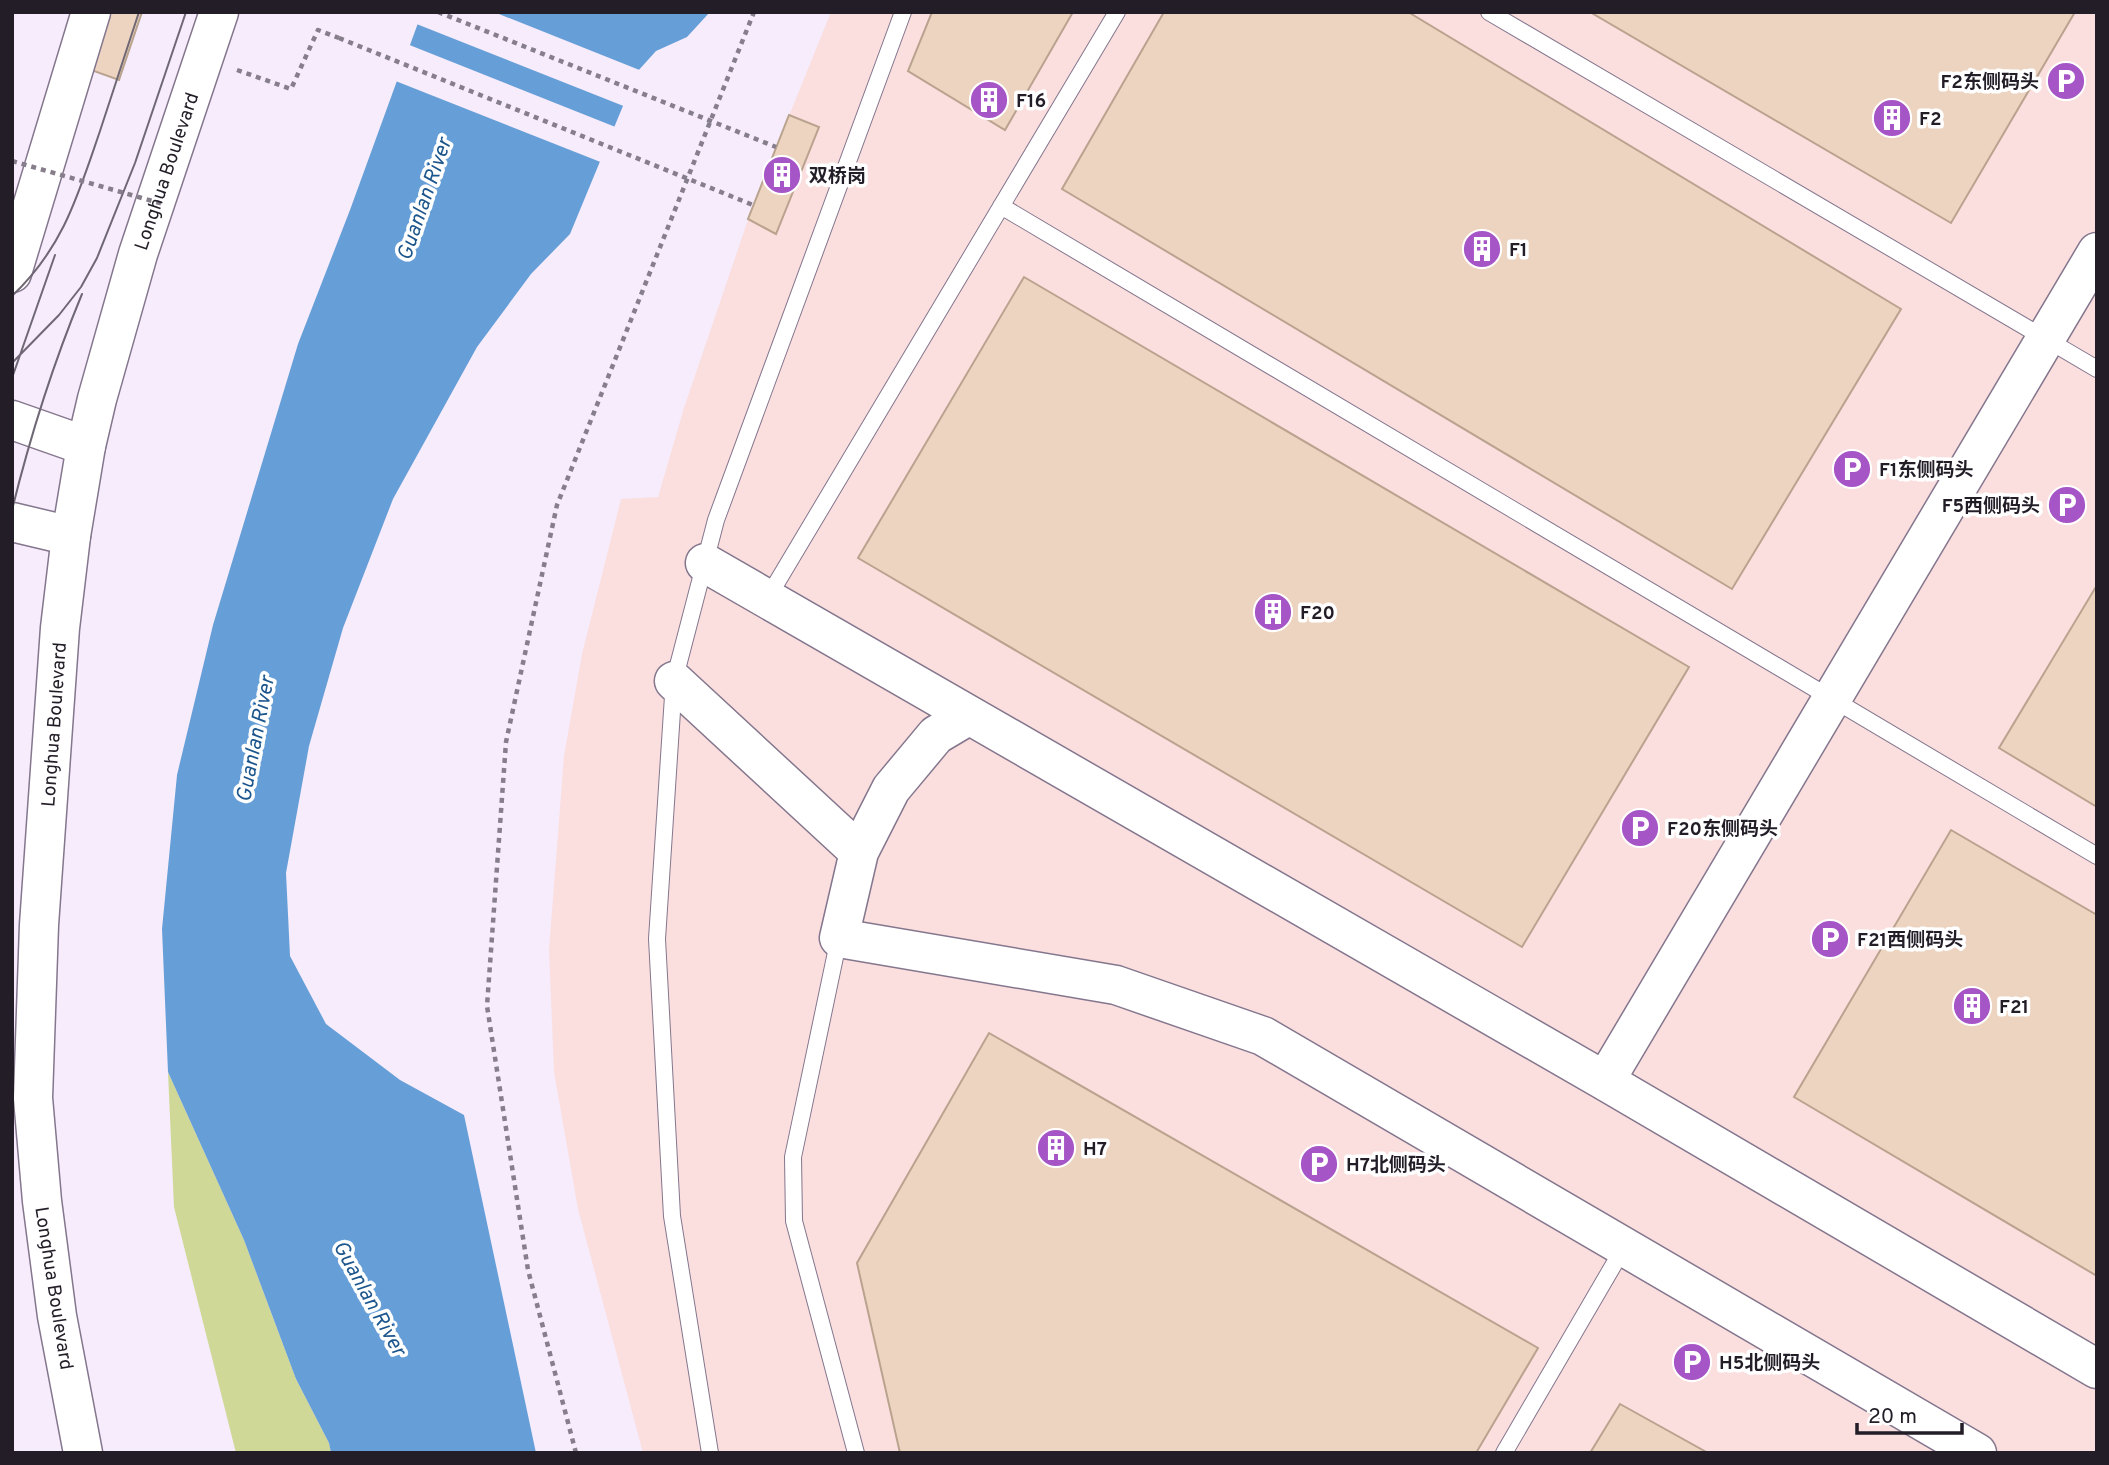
<svg xmlns="http://www.w3.org/2000/svg" width="2109" height="1465" viewBox="0 0 2109 1465" font-family="Overpass,'Noto Sans SC',sans-serif">
  <rect width="100%" height="100%" fill="#f6ecfc"/>
  <!-- industrial -->
  <path fill="#fadfde" d="M831 12H2097V1453H643L578 1209 554 1072 549 950 564 756 582 654 621 499 658 497 684 408 753 205Z"/>
  <!-- green -->
  <path fill="#cfd896" d="M168 1072 244 1240 296 1379 329 1443 331 1453H236L174 1207Z"/>
  <!-- water -->
  <path fill="#669ed7" d="M422 12H710L687 37 656 51 637 72 570 234 531 274 477 347 393 499 343 628 309 746 286 873 290 956 326 1024 400 1080 464 1115 536 1453H331L329 1443 296 1379 244 1240 168 1072 162 929 177 775 213 625 298 344 350 210Z"/>
  <!-- pier -->
  <path fill="#f6ecfc" d="M418 12H494L642 71 626 107 414 23Z
    M407 44 618 128 603 163 393 80Z"/>
  <!-- building -->
  <path fill="#ecd4c0" stroke="#b9a38f" stroke-width="2" d="M111 12H142L119 80 91 70Z
    M932 12H1073L1005 130 908 71Z
    M1164 12H1408L1901 309 1732 589 1062 189Z
    M1590 12H2075L1951 223Z
    M789 115 819 127 776 234 748 219Z
    M1024 277 1689 667 1522 947 858 558Z
    M2097 585V807L1999 748Z
    M1951 830 2097 915V1276L1794 1097Z
    M989 1033 1538 1348 1476 1453H900L857 1263Z
    M1620 1404 1708 1453H1590Z"/>
  <g fill="none" stroke-linecap="round" stroke-linejoin="round">
    <!-- lane casing -->
    <g stroke="#84768d" stroke-width="18">
      <path id="lane" d="M1489 12 2097 369
        M1001 206 2097 856
        M767 599 1117 12
        M839 938 793 1157 794 1221 856 1453
        M710 1453 672 1216 657 939 674 681 716 520 903 12
        M1504 1453 1624 1247"/>
    </g>
    <!-- secondary casing -->
    <g stroke="#84768d" stroke-width="41">
      <path id="secondary" d="M12 420 86 446
        M12 522 71 536
        M705 563 1605 1081 2097 1369
        M674 681 859 852
        M968 716 936 735 891 789 859 852 839 938 1116 985 1263 1036 1977 1453
        M1605 1081 2097 252"/>
    </g>
    <!-- primary casing -->
    <g stroke="#84768d" stroke-width="41">
      <g id="primary">
        <path d="M12 273 91 12"/>
        <path id="s1" d="M83 1453 57 1316 42 1201 33 1098 39 925 60 628 71 536 86 446 97 399 138 254 219 12"/>
      </g>
    </g>
    <!-- path -->
    <path stroke="#867e8b" stroke-width="4.5" stroke-dasharray="5 5" stroke-linecap="butt" d="M237 70 291 89 318 30 339 38
      M576 1453 528 1270 487 1006 506 742 557 505 754 12"/>
    <!-- lane -->
    <use href="#lane" stroke="#fff" stroke-width="16"/>
    <!-- secondary -->
    <use href="#secondary" stroke="#fff" stroke-width="38"/>
    <!-- primary -->
    <use href="#primary" stroke="#fff" stroke-width="38"/>
    <!-- tram -->
    <path stroke="#6f6874" stroke-width="2" d="M12 296C63 248 78 195 100 131 113 91 126 52 139 12
      M12 363 59 315 81 287 97 258 135 163 186 12
      M12 378 55 255
      M12 510C30 437 53 364 82 294"/>
    <!-- path-bridge -->
    <path stroke="#867e8b" stroke-width="4.5" stroke-dasharray="5 5" stroke-linecap="butt" d="M438 12 776 147
      M339 38 753 205
      M12 161 163 204"/>
  </g>
  <!-- icons -->
  <defs>
    <g id="parking-disc" transform="scale(2.0125)"><circle r="9.5" fill="#a655c6" stroke="#fff"/><path d="M-3.5-5.5H1a3.5 3.5 0 0 1 0 7H-1V5.5H-3.5ZM-1-3.4V-.6H.8a1.4 1.4 0 0 0 0-2.8Z" fill="#fff"/></g>
    <g id="building-disc" transform="scale(2.0125)"><circle r="9.5" fill="#a655c6" stroke="#fff"/><path d="M-4-6H4V6H1V3H-1V6H-4ZM-2.5-4.3h1.7v1.8h-1.7ZM.8-4.3h1.7v1.8H.8ZM-2.5-1h1.7V.8h-1.7ZM.8-1h1.7V.8H.8Z" fill="#fff"/></g>
  </defs>
  <g fill-rule="evenodd">
    <use href="#parking-disc" x="2066" y="81"/>
    <use href="#building-disc" x="989" y="100"/>
    <use href="#building-disc" x="1892" y="118"/>
    <use href="#building-disc" x="782" y="175"/>
    <use href="#building-disc" x="1482" y="249"/>
    <use href="#parking-disc" x="1852" y="469"/>
    <use href="#parking-disc" x="2067" y="505"/>
    <use href="#building-disc" x="1273" y="612"/>
    <use href="#parking-disc" x="1640" y="828"/>
    <use href="#parking-disc" x="1830" y="939"/>
    <use href="#building-disc" x="1972" y="1006"/>
    <use href="#building-disc" x="1056" y="1148"/>
    <use href="#parking-disc" x="1319" y="1164"/>
    <use href="#parking-disc" x="1692" y="1362"/>
  </g>
  <g text-anchor="middle" stroke-width="7" stroke-linejoin="round" paint-order="stroke">
    <!-- poi labels -->
    <g font-size="19" font-weight="bold" fill="#231d27" stroke="#fff" text-anchor="start">
      <text x="2039" y="88" text-anchor="end">F2东侧码头</text>
      <text x="1016" y="107">F16</text>
      <text x="1919" y="125">F2</text>
      <text x="809" y="182">双桥岗</text>
      <text x="1509" y="256">F1</text>
      <text x="1879" y="476">F1东侧码头</text>
      <text x="2040" y="512" text-anchor="end">F5西侧码头</text>
      <text x="1300" y="619">F20</text>
      <text x="1667" y="835">F20东侧码头</text>
      <text x="1857" y="946">F21西侧码头</text>
      <text x="1999" y="1013">F21</text>
      <text x="1083" y="1155">H7</text>
      <text x="1346" y="1171">H7北侧码头</text>
      <text x="1719" y="1369">H5北侧码头</text>
    </g>
    <!-- street labels -->
    <g font-size="19" fill="#231d27" stroke="#fff">
      <text dy="7" stroke="none"><textPath href="#s1" startOffset="1300">Longhua Boulevard</textPath></text>
      <text dy="7" stroke="none"><textPath href="#s1" startOffset="733">Longhua Boulevard</textPath></text>
      <text transform="translate(55 1288) rotate(81)" y="7">Longhua Boulevard</text>
    </g>
    <!-- water labels -->
    <g font-size="21" font-style="italic" fill="#1c568c" stroke="#fff">
      <text transform="translate(424 199) rotate(-71)" y="7">Guanlan River</text>
      <text transform="translate(255 739) rotate(-79)" y="7">Guanlan River</text>
      <text transform="translate(370 1298) rotate(61)" y="7">Guanlan River</text>
    </g>
  </g>
  <!-- border -->
  <rect width="2109" height="1465" fill="none" stroke="#231d27" stroke-width="28"/>
  <!-- scale -->
  <path d="M1857 1423v10h105v-10" fill="none" stroke="#231d27" stroke-width="3.5"/>
  <text x="1868" y="1423" font-size="21" fill="#231d27" stroke="#ffffff" stroke-width="5" paint-order="stroke">20 m</text>
</svg>
